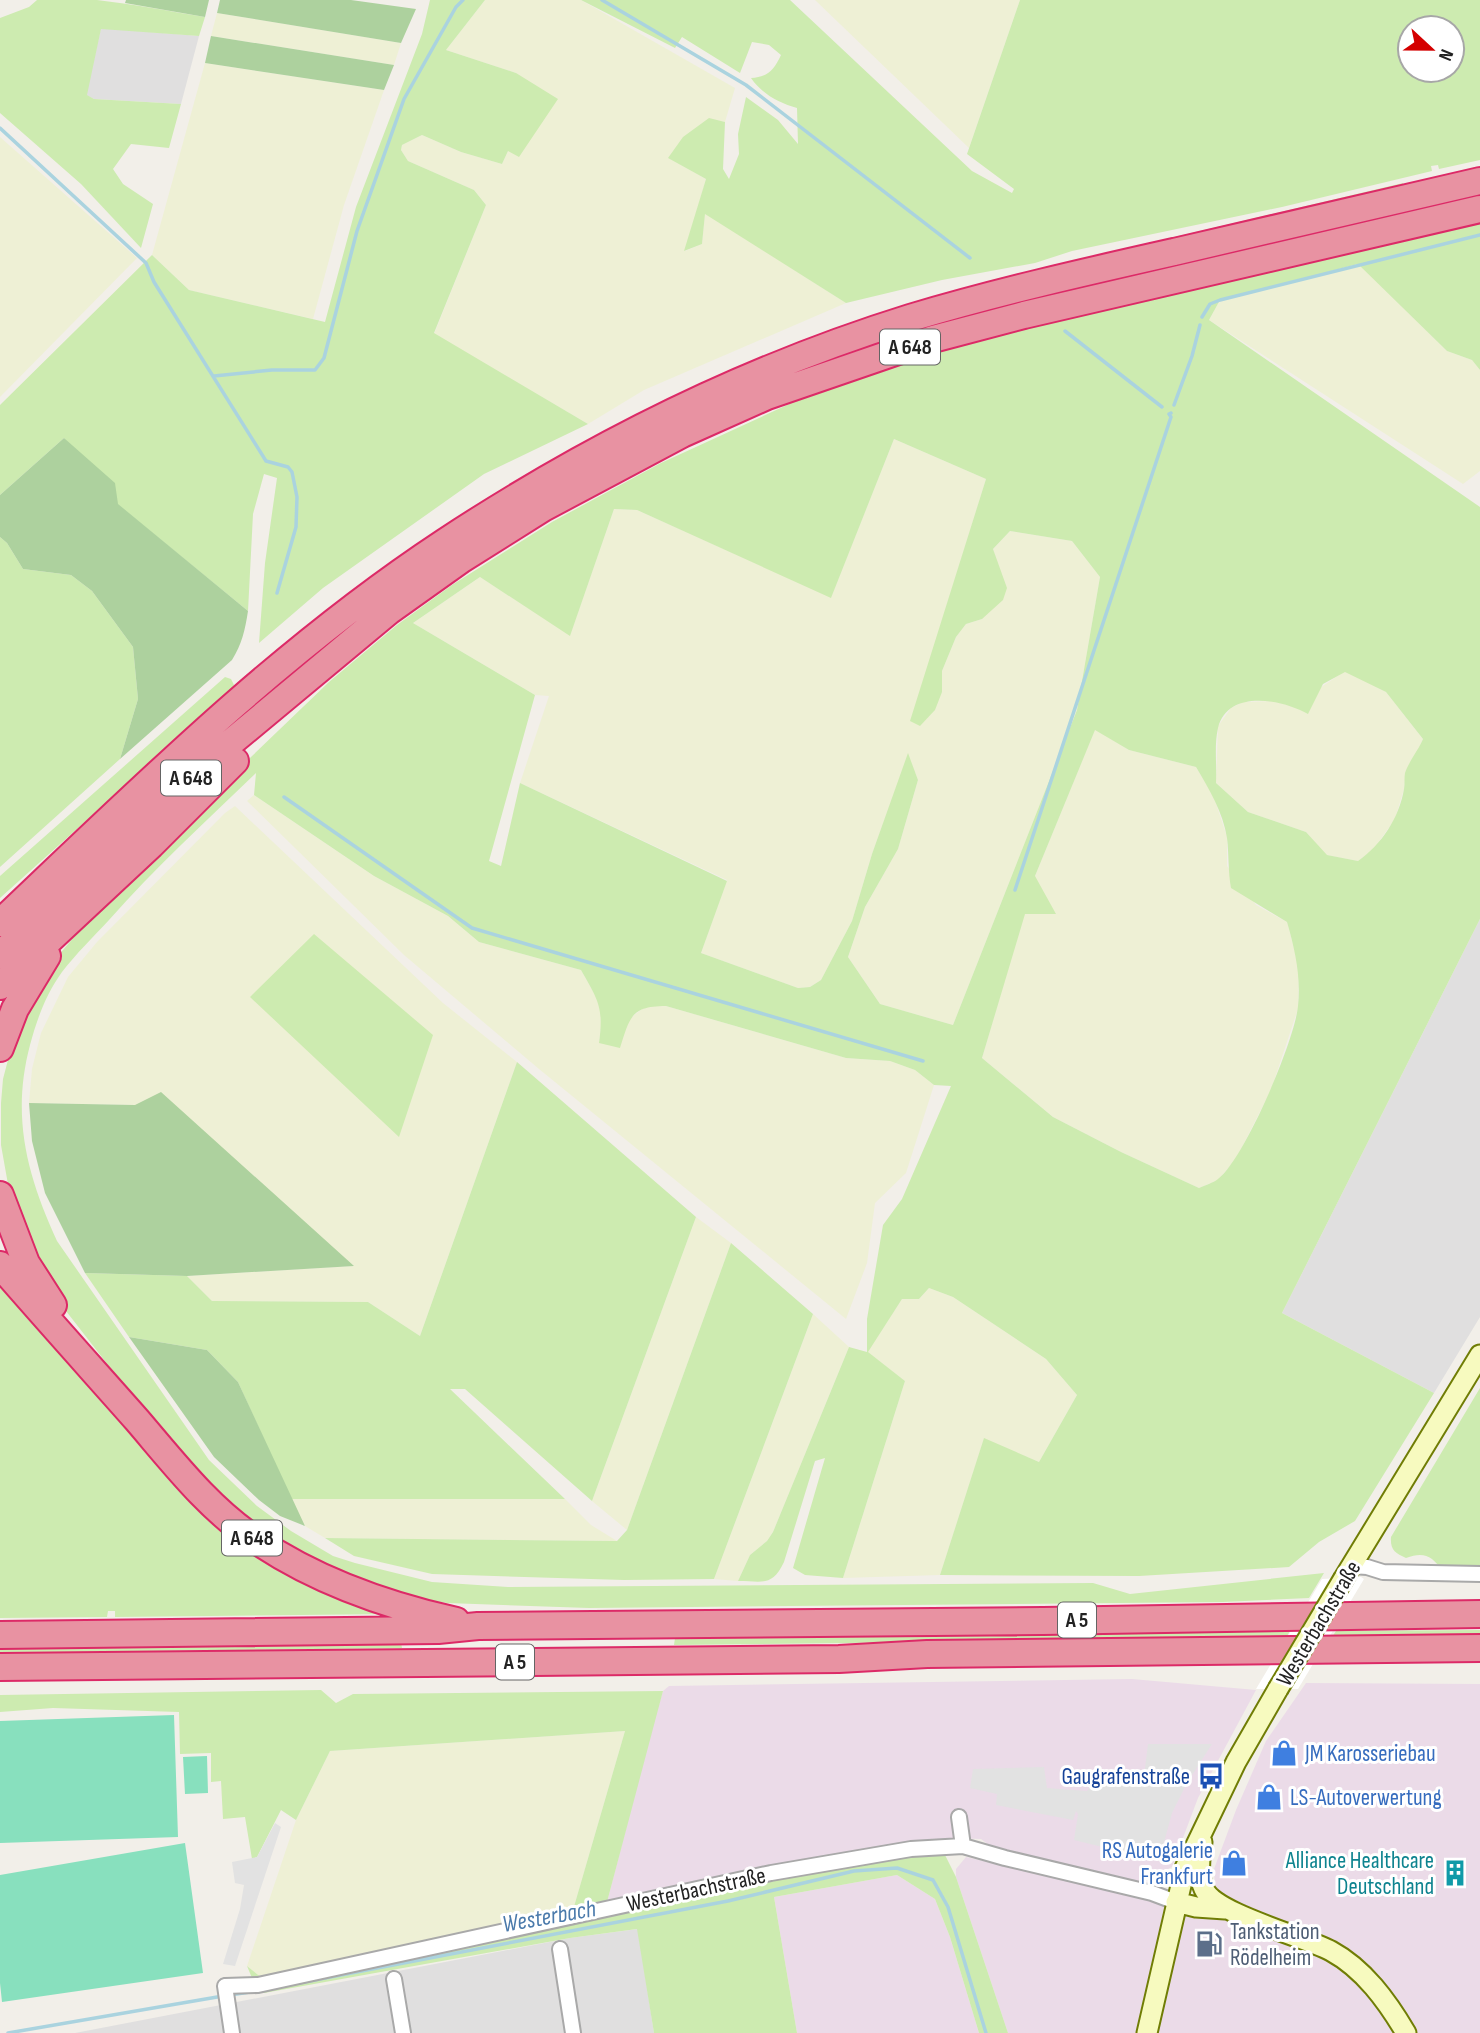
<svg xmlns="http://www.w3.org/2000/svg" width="1480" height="2033" viewBox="0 0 1480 2033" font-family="'Sofia Sans Condensed',sans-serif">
  <rect width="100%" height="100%" fill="#f2efe9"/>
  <!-- residential -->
  <path fill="#e0dfdf" d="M101 28 199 36 181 104 94 99 86 95Z
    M1480 919V1317L1434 1393 1282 1313Z
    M638 1929 654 2033H75L570 1938Z"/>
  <!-- industrial -->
  <path fill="#ebdbe8" d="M1132 1679 1256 1690 1198 1798 1172 1867 1166 1870 1163 1884 1155 1887 993 1848 981 1839 953 1838 607 1902 652 1728 663 1691 669 1686Z
    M1306 1683 1480 1684V2033H1008L956 1877V1869L966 1857 1151 1899 1227 1920 1229 1901 1221 1896 1215 1888 1214 1869 1236 1810 1266 1741Z
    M897 1875 935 1899 950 1937 979 2033H797L774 1897Z"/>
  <!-- farmland -->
  <path fill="#eef0d5" d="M485 0H581L735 88 725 122 709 119 669 158 706 179 685 251 702 244 705 213 846 303 644 390 588 424 434 334 486 205 474 190 408 161 401 150 402 145 422 135 461 152 502 164 508 151 516 73 446 50Z
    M815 0H1020L969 148Z
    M217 13 401 43 394 65 211 36Z
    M205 63 384 90 344 205 313 319 189 290 152 255Z
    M0 137 137 258 0 397Z
    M1359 264 1447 351 1472 360 1480 370V471L1463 484 1209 320 1220 300Z
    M894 439 986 479 911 722 942 692V671L956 637 966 624 982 619 996 559 993 549 1010 531 1072 541 1100 577 1077 710 953 1025 880 1004 848 957 865 907 898 849 918 780 908 755 872 854 852 921 821 980 810 987 798 988 701 953 727 880 520 783 549 696 535 695 413 623 480 577 570 635 614 509 637 510 831 597Z
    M1345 671 1386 692 1423 739 1417 753 1406 771 1404 789 1395 819 1373 850 1358 861 1326 855 1306 832 1248 812 1216 783 1218 726 1231 708 1243 702 1271 701 1293 706Z
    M1095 729 1129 750 1196 767 1214 797 1227 837V866L1256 905 1287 922 1299 966 1298 1009 1271 1090 1236 1159 1218 1180 1199 1188 1121 1152 1053 1117 982 1058 1035 876Z
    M254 795 374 876 448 916 479 942 581 970 598 1000 602 1020 599 1042 646 1006H666L846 1058 890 1061 915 1070 934 1085 906 1173 875 1203 867 1263 846 1319 539 1069 404 955 247 801Z
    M235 806 443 1003 517 1062 420 1336 368 1302 212 1301 187 1276 353 1266 135 1105 29 1103 32 1069 41 1033 68 977 97 942 225 813Z
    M696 1217 731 1243 627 1530 592 1501Z
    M929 1288 953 1297 1046 1359 1077 1395 1039 1462 984 1439 940 1575 843 1578 905 1381 867 1352 902 1299H919Z
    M813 1314 849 1347 773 1532 767 1541 750 1555 738 1581 714 1579Z
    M291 1499H565L591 1525 617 1541 325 1538 305 1526Z
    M625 1731 573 1910 262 1979 247 1966 296 1820 330 1751Z"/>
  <!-- grass -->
  <path fill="#cdebb0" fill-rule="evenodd" d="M37 0C56 0 78 0 97 0 132 4 169 11 205 17L199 36 101 29 87 95 94 99 181 104 169 148 131 144 113 169 123 184 153 204 141 248 81 184 0 113V18L29 7Z
    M430 0H485L446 50 516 73 558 99 519 157 508 151 502 164 461 152 422 135 402 145 401 150 408 161 474 190 486 205 434 333 588 424 484 474 323 588 259 643 265 563 277 478 264 474 253 514 248 611 117 504 64 438 0 495V405L152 255 189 290 325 322 356 207 422 34Z
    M581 0H790L972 171 1012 193 1014 189 967 154 1020 0H1480V160L1439 169 1438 165 1431 166 1432 171 1282 207 1072 251 1035 263 942 280 846 303 705 214 702 244 684 251 706 179 668 158 683 137 709 118 725 122 723 169 729 179 739 154 738 134 746 97 778 120 798 144 797 108C779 103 762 94 751 78 768 77 774 70 781 55L769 45 752 42 740 73 682 37 675 48ZM1410 28H1452V70H1410Z
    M1403 183V186L754 365 753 361 886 311 992 280Z
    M1480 222V370L1472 360 1447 351 1358 264 1220 300 1209 320 1480 507V919L1282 1313 1434 1393 1355 1521 1319 1542 1289 1567 1139 1576 940 1575 984 1438 1039 1462 1077 1395 1046 1359 953 1297 929 1288 919 1299H902L868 1352 905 1381 843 1578 805 1575 793 1568 825 1458 815 1461 784 1562C772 1587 763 1581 738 1581L750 1555 767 1541 773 1532 849 1347 867 1352V1319L883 1225 902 1199 951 1086 934 1085 915 1070 890 1061 846 1058 666 1006C631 1006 630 1017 620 1048L599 1043C604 1007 598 1000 581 970L479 942 448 916 374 876 254 795 256 773C206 821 155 868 109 920 93 937 76 954 62 972 46 994 37 1019 30 1045 11 1117 27 1175 57 1241L209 1460 257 1506 291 1531 333 1556 355 1563 432 1582 508 1587 1093 1583 1130 1594 1324 1573 1309 1598 1223 1602 589 1608 447 1603 405 1596 351 1580 247 1522 165 1439 142 1405 140 1406 66 1311 39 1267 9 1190 1 1145V1103L3 1079 14 1037 52 963 74 937 251 757 329 682 397 625 452 585 552 522 661 463 809 395 986 335ZM894 439 986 479 910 721 920 726 935 710 942 692V671L956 637 966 624 982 619 1003 600 1007 588 993 549 1010 531 1072 541 1100 577 1077 710 953 1025 880 1004 848 957 865 907 898 849 918 780 908 753 872 854 852 921 821 980 810 987 798 988 701 953 727 881 520 783 501 866 489 861 535 695 413 623 480 577 570 636 614 509 637 510 831 598ZM1345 672 1386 692 1423 739C1419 749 1408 763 1405 773 1404 778 1405 784 1404 789 1399 818 1382 844 1358 861L1327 855 1306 832 1248 812 1216 783C1217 766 1214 745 1218 728 1228 688 1283 700 1308 714L1323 684ZM1095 730 1129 750 1196 767C1209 789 1223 812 1227 838 1229 855 1228 871 1231 888L1287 922C1295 950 1301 976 1298 1006 1295 1040 1245 1158 1218 1179 1213 1183 1205 1185 1199 1188L1121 1152 1053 1117 982 1058 1025 914H1056L1035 876Z
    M0 537 7 543 23 569 71 575 92 591 133 647 138 699 120 759 0 867Z
    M225 677 231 679 235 687 0 898V876Z
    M314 934 433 1035 399 1137 250 997Z
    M517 1062 696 1217 592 1501 465 1389H450L565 1499H291L238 1382 207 1350 129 1337 85 1273 187 1276 212 1301 368 1302 420 1336Z
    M731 1243 813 1314 714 1579 624 1580 432 1574 354 1556 325 1538 617 1541 627 1530Z
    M0 1278 123 1419 120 1422 123 1426 126 1423 173 1477 392 1614 115 1617V1611H108L107 1617 0 1618Z
    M1480 1388V1571H1443C1432 1556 1424 1551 1406 1558 1395 1553 1390 1550 1391 1537Z
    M1480 1630V1635L1332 1637 1336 1631Z
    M1290 1631 1286 1638 674 1645 675 1638Z
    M401 1642 402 1648 0 1653V1647Z
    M321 1690 336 1703 353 1694 663 1691 607 1902 942 1849 956 1877 1008 2033H979L950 1937 935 1899 897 1875 774 1897 797 2033H654L637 1929 570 1938 264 1993 252 1978 247 1966 263 1979 573 1910 625 1731 330 1751 296 1820 281 1810 257 1857 252 1859 245 1817 223 1819 221 1781 211 1782V1753L180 1754 179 1712 53 1708 0 1712V1695Z"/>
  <!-- forest -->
  <path fill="#add19e" d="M126 0H209L205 17 125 3Z
    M220 0H351L416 9 401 43 217 13Z
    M211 36 394 65 384 90 205 63Z
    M64 438 115 483 118 504 248 611C245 630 242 644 232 660L120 759 138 699 133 647 92 591 71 575 23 569 7 543 0 537V495Z
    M161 1092 354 1266 187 1276 85 1273 45 1193 32 1141 29 1103 135 1105Z
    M129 1337 207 1350 238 1382 305 1526 280 1516 259 1500 214 1457Z"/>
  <!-- pitch -->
  <path fill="#88e0be" d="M174 1715 178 1837 0 1843V1721Z
    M207 1756 208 1793 185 1794 183 1757Z
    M185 1843 203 1973 2 2002 0 1983V1875Z"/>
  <!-- parking -->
  <path fill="#e2e2e2" d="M1148 1744H1212L1187 1783 1172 1813 1159 1861 1074 1840 1078 1814 1076 1811 1073 1820 996 1805 997 1794 970 1788 973 1769 1044 1767 1047 1788 1087 1791 1100 1773 1144 1776Z
    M275 1823 281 1827 235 1966 223 1964 240 1909 244 1885 235 1883 232 1862 257 1857Z"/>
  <!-- pier -->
  <path fill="#fff" d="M1361 1577 1364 1579 1298 1689H1256L1322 1579Z"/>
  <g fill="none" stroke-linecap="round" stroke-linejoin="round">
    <!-- stream -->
    <path stroke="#aad3df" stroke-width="3.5" d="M602 0 746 85 970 258
      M0 128 146 263 154 282 266 461 288 467 292 472 297 497 296 527 277 593
      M1202 317 1210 304 1220 300 1480 235
      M1065 331 1162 407
      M214 376 272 370H315L324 358 357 231 404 99 456 7 463 0
      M1174 405 1192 356 1200 325
      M284 797 472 928 923 1061
      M1015 890 1171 417 1169 414 1171 413
      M299 1983 728 1901 854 1871 897 1868 933 1880 948 1907 986 2033
      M230 1995 250 1992
      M8 2033 223 1996"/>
    <!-- minor casing -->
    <g stroke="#a9a9a9" stroke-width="18">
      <path id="minor" d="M1352 1566 1367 1567 1383 1572 1480 1574
        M959 1817 963 1846
        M560 1949 573 2033
        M394 1979 403 2033
        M232 2033 225 1986 258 1985 771 1873 911 1849 963 1846 1005 1858 1152 1893 1176 1902"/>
    </g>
    <!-- secondary casing -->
    <g stroke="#707d05" stroke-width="23">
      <path id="secondary" d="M1344 1578 1480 1355
        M1202 1842C1200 1857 1197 1874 1204 1889 1215 1914 1303 1936 1331 1951 1364 1969 1387 2001 1406 2033
        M1176 1902 1196 1907 1225 1909
        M1147 2033 1185 1868 1236 1762 1278 1689"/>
    </g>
    <!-- motorway casing -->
    <g stroke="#dc2a67" stroke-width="30">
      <path id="motorway" d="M0 923C141 789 281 650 445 542 588 448 746 369 910 318 997 292 1085 272 1174 252 1276 228 1378 204 1480 181
        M0 955 223 749 389 611 462 559 543 508 682 434 767 396 933 339 1024 315 1480 209
        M0 986 151 845 235 761
        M0 1048 15 1009 47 956
        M0 1195 26 1263 53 1305
        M0 1265C45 1317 91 1368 137 1420 173 1462 209 1509 256 1540 316 1581 385 1605 456 1621
        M0 1635 438 1630 478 1626 1043 1621 1480 1614
        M0 1667 839 1659 927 1654 1480 1648"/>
    </g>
    <!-- minor -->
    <use href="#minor" stroke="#fff" stroke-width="14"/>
    <!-- secondary -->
    <use href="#secondary" stroke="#f7fabf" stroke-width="19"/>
    <!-- motorway -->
    <use href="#motorway" stroke="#e892a2" stroke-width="26"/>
    <!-- secondary-bridge casing -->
    <g stroke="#707d05" stroke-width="23" stroke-linecap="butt">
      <path id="secondary-bridge" d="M1278 1689 1344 1578"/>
    </g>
    <!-- secondary-bridge -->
    <use href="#secondary-bridge" stroke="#f7fabf" stroke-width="19"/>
  </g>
  <!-- icons -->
  <defs>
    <g id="shop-bare" transform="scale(2.1)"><path d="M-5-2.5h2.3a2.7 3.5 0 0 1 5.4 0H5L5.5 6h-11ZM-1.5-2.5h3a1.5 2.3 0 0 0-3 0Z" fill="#3f7fe0" stroke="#fff" stroke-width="2.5" paint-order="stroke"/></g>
    <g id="bus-bare" transform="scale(2.1)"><path d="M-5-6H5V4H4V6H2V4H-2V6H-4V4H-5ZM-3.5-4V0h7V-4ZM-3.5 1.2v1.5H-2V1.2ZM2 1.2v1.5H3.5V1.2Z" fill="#1a4fb4" stroke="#fff" stroke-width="2.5" paint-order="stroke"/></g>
    <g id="building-bare" transform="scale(2.1)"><path d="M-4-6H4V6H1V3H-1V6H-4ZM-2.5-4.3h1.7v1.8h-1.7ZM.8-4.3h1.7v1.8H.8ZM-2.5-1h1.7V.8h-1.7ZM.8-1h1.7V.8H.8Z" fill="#0f9aa8" stroke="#fff" stroke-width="2.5" paint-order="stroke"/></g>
    <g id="fuel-bare" transform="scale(2.1)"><path d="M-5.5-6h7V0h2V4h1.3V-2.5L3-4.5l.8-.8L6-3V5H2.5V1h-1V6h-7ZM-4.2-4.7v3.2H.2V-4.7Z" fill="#5c6f8a" stroke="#fff" stroke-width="2.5" paint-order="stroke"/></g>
  </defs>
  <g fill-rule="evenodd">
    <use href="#shop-bare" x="1284" y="1753"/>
    <use href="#bus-bare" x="1211" y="1776"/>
    <use href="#shop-bare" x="1269" y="1797"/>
    <use href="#shop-bare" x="1234" y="1863"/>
    <use href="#building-bare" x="1455" y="1873"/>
    <use href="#fuel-bare" x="1209" y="1944"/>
  </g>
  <g text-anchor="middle" stroke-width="6" stroke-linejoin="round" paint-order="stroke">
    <!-- shield labels -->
    <g fill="#fff" stroke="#646464" stroke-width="2">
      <rect x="880" y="329.5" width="60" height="35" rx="5"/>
      <rect x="161" y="760.5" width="60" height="35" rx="5"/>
      <rect x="222" y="1520.5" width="60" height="35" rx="5"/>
      <rect x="1058" y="1602.5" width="38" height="35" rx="5"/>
      <rect x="496" y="1644.5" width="38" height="35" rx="5"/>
    </g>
    <g font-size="21" font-weight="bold" fill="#222">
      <text x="910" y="354">A 648</text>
      <text x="191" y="785">A 648</text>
      <text x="252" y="1545">A 648</text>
      <text x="1077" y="1627">A 5</text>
      <text x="515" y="1669">A 5</text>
    </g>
    <!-- street labels -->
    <g font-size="23" fill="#222" stroke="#fff">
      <text transform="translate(1318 1623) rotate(-59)" y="8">Westerbachstraße</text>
      <text transform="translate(696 1889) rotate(-12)" y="8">Westerbachstraße</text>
    </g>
    <!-- shop labels -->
    <g font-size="23" fill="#366cbe" stroke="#fff" text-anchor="start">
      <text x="1305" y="1761">JM Karosseriebau</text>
      <text x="1290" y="1805">LS-Autoverwertung</text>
      <text x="1213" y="1858" text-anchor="end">RS Autogalerie<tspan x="1213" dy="26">Frankfurt</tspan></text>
    </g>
    <!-- transit labels -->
    <g font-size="23" fill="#164399" stroke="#fff" text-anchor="end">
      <text x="1190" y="1784">Gaugrafenstraße</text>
    </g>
    <!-- culture labels -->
    <g font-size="23" fill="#0d838f" stroke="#fff" text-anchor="end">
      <text x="1434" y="1868">Alliance Healthcare<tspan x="1434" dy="26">Deutschland</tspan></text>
    </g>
    <!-- service labels -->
    <g font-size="23" fill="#4e5e75" stroke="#fff" text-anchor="start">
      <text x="1230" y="1939">Tankstation<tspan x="1230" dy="26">Rödelheim</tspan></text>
    </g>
    <!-- water labels -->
    <g font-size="24" font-style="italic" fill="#4a7aab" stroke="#fff">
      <text transform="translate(549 1916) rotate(-10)" y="8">Westerbach</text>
    </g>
  </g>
  <!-- north arrow -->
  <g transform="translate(1431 49) rotate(112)"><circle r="33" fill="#ffffff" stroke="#a7a7a7" stroke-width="2"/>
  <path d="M0-5L12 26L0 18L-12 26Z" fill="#d40000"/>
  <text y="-10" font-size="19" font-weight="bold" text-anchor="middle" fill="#222222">N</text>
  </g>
</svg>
